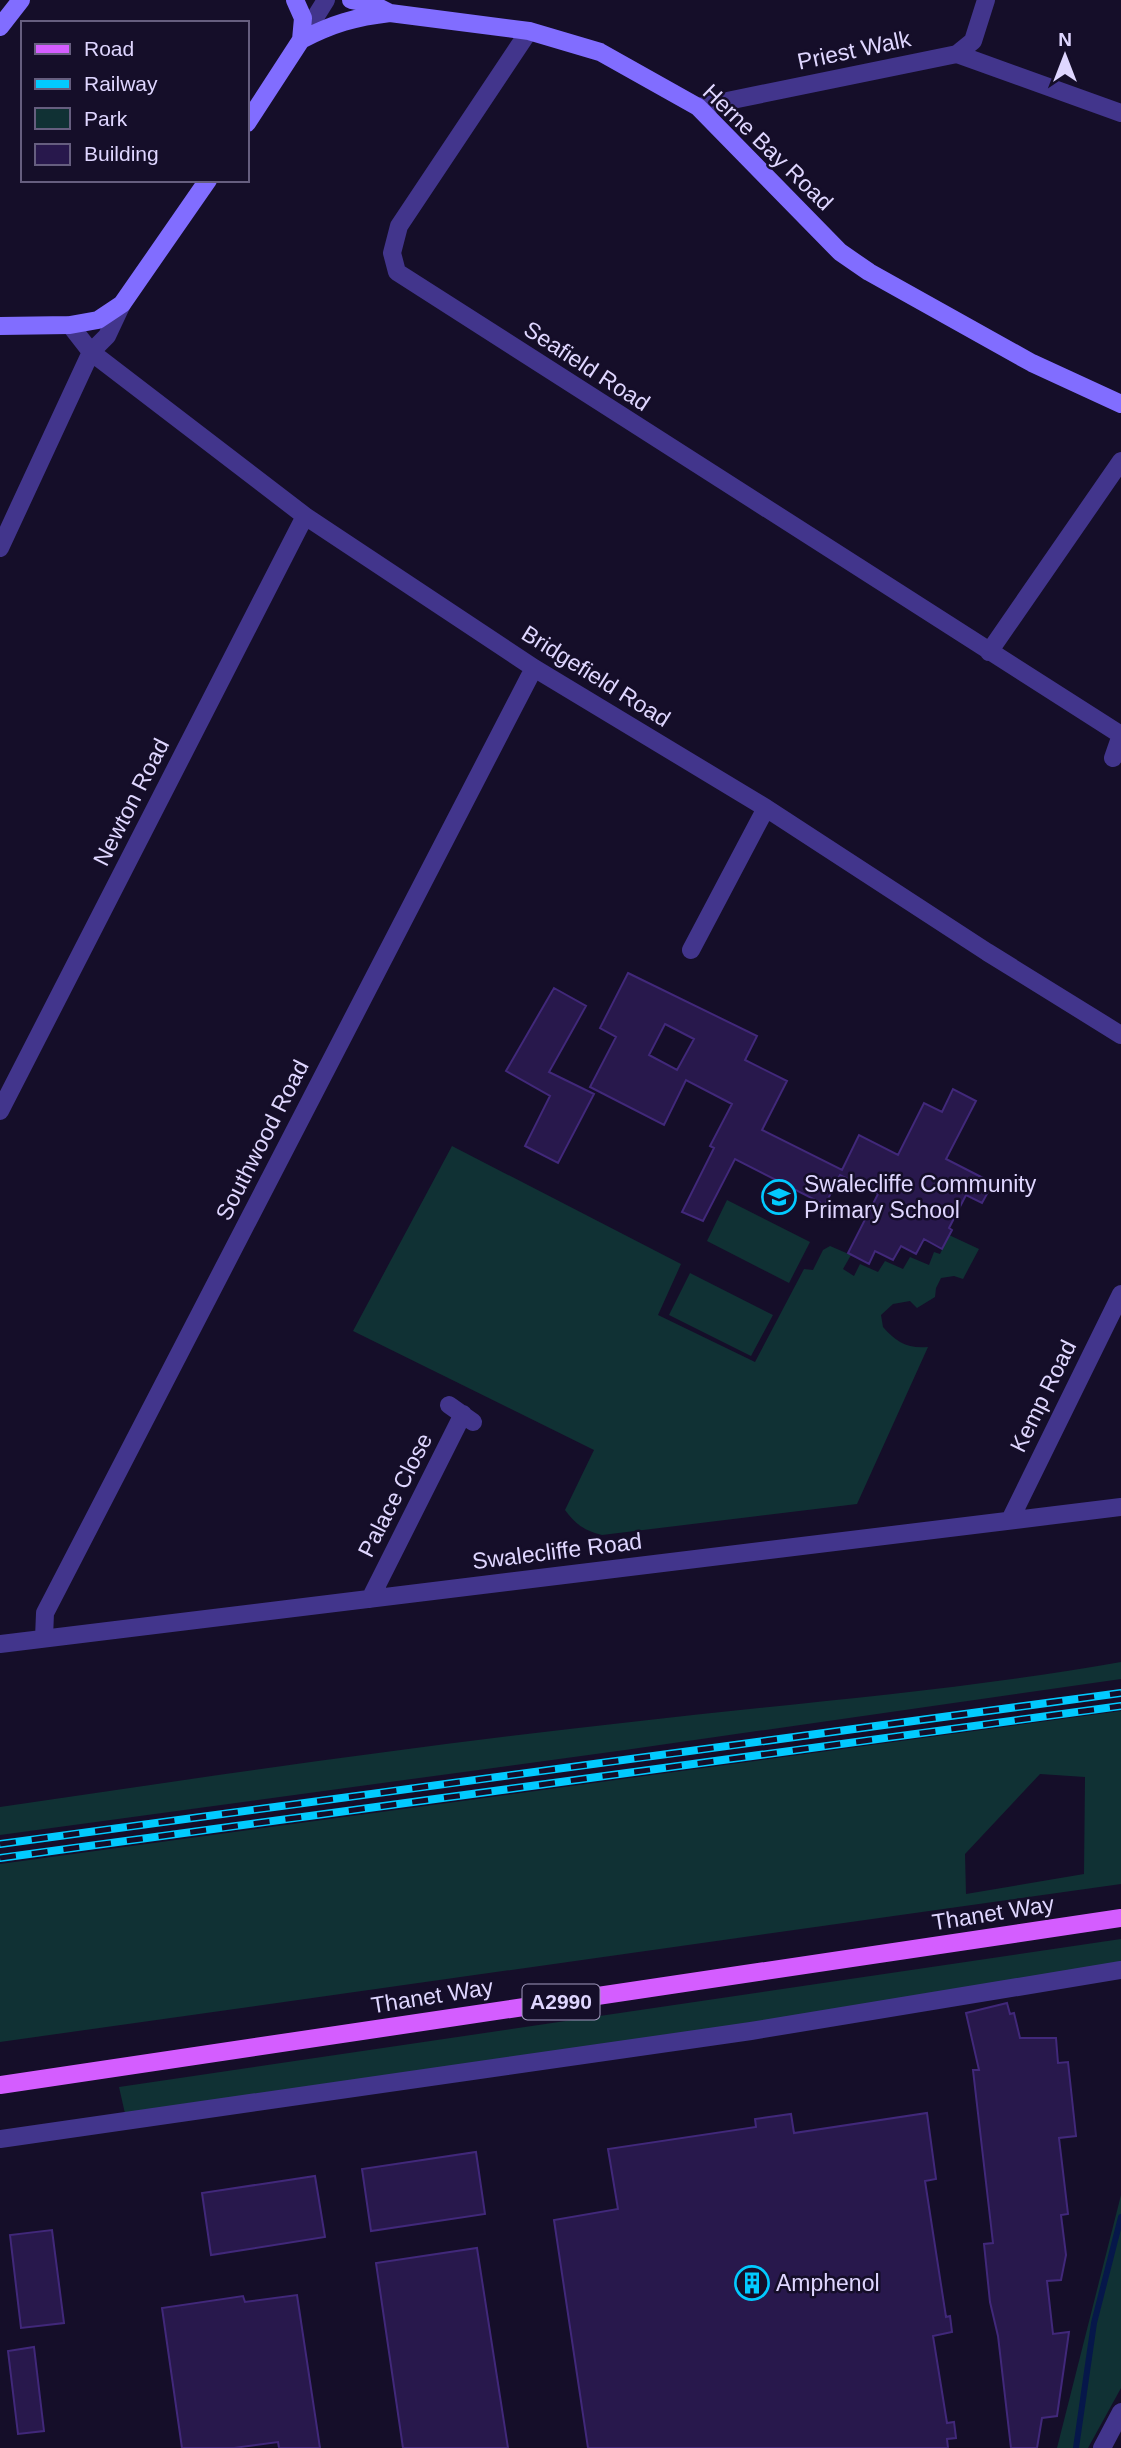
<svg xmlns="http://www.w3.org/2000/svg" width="1121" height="2448" viewBox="0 0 1121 2448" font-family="Helvetica,sans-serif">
  <rect width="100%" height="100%" fill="#150e29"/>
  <!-- green -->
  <path fill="#103134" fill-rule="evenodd" d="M452 1146 681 1264 658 1315 755 1362 804 1269 813 1270 823 1250 830 1246 851 1255 843 1269 854 1276 860 1264 878 1272 885 1261 903 1269 910 1257 929 1265 934 1252 940 1254 949 1235 979 1249 963 1279 954 1276 941 1278 936 1288 935 1297 917 1308 910 1301 893 1304 881 1315 883 1327C896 1342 908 1349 928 1347L857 1504 602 1535C585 1531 575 1524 565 1510L594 1450 353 1331Z
    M727 1200 810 1242 789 1283 707 1241Z
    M690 1273 773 1315 751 1356 669 1315Z
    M1121 1662V1679L625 1750 0 1835V1807C210 1776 420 1745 631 1722 794 1703 959 1691 1121 1662Z
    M1121 1711V1884L0 2042V1864ZM1040 1774 1085 1777 1084 1874 966 1894 965 1854Z
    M1121 1939V1967L126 2118 119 2087Z
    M1121 2195V2388L1088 2448H1057Z"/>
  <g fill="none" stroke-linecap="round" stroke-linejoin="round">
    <!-- stream -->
    <path stroke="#06174a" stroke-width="6" d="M1076 2448 1094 2323 1121 2217"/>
  </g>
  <!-- building -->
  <path fill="#28184c" stroke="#41287a" stroke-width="2" fill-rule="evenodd" d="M628 973 757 1036 745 1060 787 1081 762 1130 842 1170 859 1135 898 1155 924 1103 942 1112 953 1089 976 1101 946 1159 993 1183 982 1203 966 1195 949 1228 952 1230 942 1249 924 1239 916 1254 901 1246 893 1260 875 1251 869 1264 848 1253 878 1194 840 1175 825 1205 735 1159 703 1221 682 1212 714 1148 710 1146 732 1104 686 1080 664 1125 590 1087 616 1037 600 1028ZM665 1024 694 1039 677 1070 649 1055Z
    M554 988 586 1006 549 1072 594 1094 558 1163 525 1146 550 1096 506 1071Z
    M1007 2003 1010 2014 1014 2013 1020 2038H1056L1058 2063 1068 2062 1076 2136 1059 2138 1068 2214 1061 2215 1066 2255 1061 2280 1047 2281 1053 2334 1069 2332 1057 2416 1042 2418 1037 2448H1011L998 2336 990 2302 984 2244 993 2243 973 2070H979L966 2013Z
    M927 2113 936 2179 925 2181 946 2317 950 2316 952 2332 933 2336 947 2423 954 2422 956 2438 947 2439 948 2448H588L554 2220 618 2209 608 2149 756 2127 755 2119 791 2114 794 2133Z
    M476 2152 485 2214 371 2231 362 2169Z
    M315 2176 325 2237 211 2255 202 2193Z
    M52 2230 64 2323 21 2328 10 2235Z
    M477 2248 508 2448H403L376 2263Z
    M297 2295 320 2448H279L278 2442 234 2448H182L162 2308 243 2296 245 2302Z
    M34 2347 44 2431 18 2434 8 2351Z"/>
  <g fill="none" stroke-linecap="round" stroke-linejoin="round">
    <!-- minor -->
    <path stroke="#42358c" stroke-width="18" d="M529 31 399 226 392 253 397 272 1121 735
      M301 40 326 0
      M957 54 1121 113
      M698 107 957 54 973 41 986 0
      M70 325 91 352 305 516 534 668 766 808 987 952 1121 1035
      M0 548 91 352 107 336 122 304
      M989 652 1121 461
      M1113 758 1121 735
      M691 950 766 808
      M0 1111 305 516
      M449 1405 473 1422
      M1010 1520 1121 1294
      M370 1599 463 1414
      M44 1638 45 1613 534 668
      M0 1644 1121 1507
      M0 2139 751 2031 1121 1970
      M1102 2448 1121 2412"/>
    <!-- secondary -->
    <path stroke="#816dff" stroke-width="18" d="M351 0 372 4 390 13 529 31 600 52 698 107 840 252 869 272 1032 363 1121 404
      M0 27 21 0
      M301 40C332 24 355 17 390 13
      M247 123 301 40 303 18 295 0
      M0 326 70 325 98 320 122 304 208 180"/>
    <!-- primary -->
    <path stroke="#d45dff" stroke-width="18" d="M0 2085 1121 1918"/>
    <!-- rail casing -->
    <g stroke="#02caff" stroke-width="8">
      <path id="rail" d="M0 1844 1121 1693
        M0 1858 1121 1706"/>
    </g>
    <!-- rail -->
    <use href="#rail" stroke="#150e29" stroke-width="5" stroke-dasharray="16" stroke-linecap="butt"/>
  </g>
  <!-- icons -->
  <defs>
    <g id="school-ring" transform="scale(1.75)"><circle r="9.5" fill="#150e29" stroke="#02caff" stroke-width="1.5"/><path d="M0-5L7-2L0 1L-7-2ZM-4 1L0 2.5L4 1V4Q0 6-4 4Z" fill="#02caff"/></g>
    <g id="building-ring" transform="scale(1.75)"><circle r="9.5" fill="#150e29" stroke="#02caff" stroke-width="1.5"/><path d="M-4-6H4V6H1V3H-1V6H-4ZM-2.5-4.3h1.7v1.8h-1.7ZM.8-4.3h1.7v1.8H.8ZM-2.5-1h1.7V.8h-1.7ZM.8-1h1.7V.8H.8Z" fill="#02caff"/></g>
  </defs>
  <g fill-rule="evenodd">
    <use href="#school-ring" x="779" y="1197"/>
    <use href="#building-ring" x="752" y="2283"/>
  </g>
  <g text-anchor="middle" stroke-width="5" stroke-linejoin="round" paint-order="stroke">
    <!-- shield labels -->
    <rect fill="#150e29" stroke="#a29abf" stroke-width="2" x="522.5" y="1984.5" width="77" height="35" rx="5"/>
    <g font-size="21" font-weight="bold" fill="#dfd6ff">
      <text x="561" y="2009">A2990</text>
    </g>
    <!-- street labels -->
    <g font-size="23" fill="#dfd6ff" stroke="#150e29">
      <text transform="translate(854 50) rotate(-12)" y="8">Priest Walk</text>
      <text transform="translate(768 147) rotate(44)" y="8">Herne Bay Road</text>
      <text transform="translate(587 366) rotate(33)" y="8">Seafield Road</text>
      <text transform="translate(596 676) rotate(32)" y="8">Bridgefield Road</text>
      <text transform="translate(131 802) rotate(-63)" y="8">Newton Road</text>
      <text transform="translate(262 1140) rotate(-63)" y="8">Southwood Road</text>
      <text transform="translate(1043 1396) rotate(-64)" y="8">Kemp Road</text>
      <text transform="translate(395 1495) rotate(-63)" y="8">Palace Close</text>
      <text transform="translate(557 1551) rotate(-7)" y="8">Swalecliffe Road</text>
      <text transform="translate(993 1913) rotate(-9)" y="8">Thanet Way</text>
      <text transform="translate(432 1996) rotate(-9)" y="8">Thanet Way</text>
    </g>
    <!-- poi labels -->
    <g font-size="23" fill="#dfd6ff" stroke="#150e29" text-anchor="start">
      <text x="804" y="1192">Swalecliffe Community<tspan x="804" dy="26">Primary School</tspan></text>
      <text x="776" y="2291">Amphenol</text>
    </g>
  </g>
  <!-- legend -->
  <rect x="21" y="21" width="228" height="161" fill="#150e29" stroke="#665e7f" stroke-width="2"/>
  <rect x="35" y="44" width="35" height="10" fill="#d45dff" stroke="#665e7f" stroke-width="2"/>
  <text x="84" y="56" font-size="21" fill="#dfd6ff">Road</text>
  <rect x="35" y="79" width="35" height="10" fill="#02caff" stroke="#665e7f" stroke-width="2"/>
  <text x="84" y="91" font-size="21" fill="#dfd6ff">Railway</text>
  <rect x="35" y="108" width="35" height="21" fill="#103134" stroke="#665e7f" stroke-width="2"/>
  <text x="84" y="126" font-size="21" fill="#dfd6ff">Park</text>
  <rect x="35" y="144" width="35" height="21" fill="#28184c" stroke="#665e7f" stroke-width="2"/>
  <text x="84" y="161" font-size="21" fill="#dfd6ff">Building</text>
  <!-- north arrow -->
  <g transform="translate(1065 56)" stroke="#150e29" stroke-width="5" paint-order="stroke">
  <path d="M0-5L12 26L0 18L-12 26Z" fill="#dfd6ff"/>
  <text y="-10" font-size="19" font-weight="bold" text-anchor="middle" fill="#dfd6ff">N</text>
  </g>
</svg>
